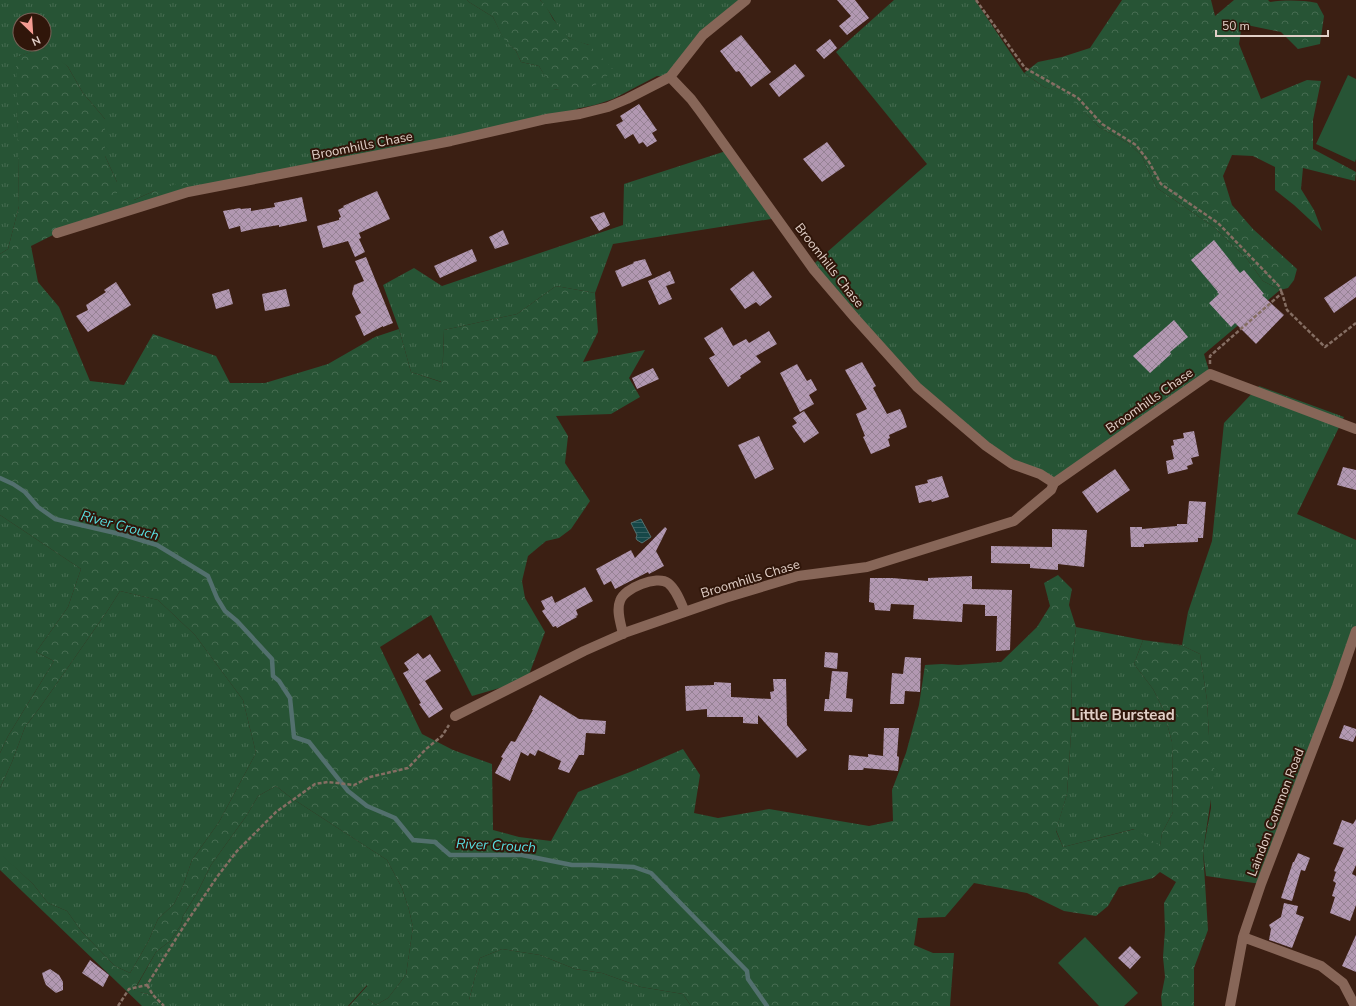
<svg xmlns="http://www.w3.org/2000/svg" width="1356" height="1006" viewBox="0 0 1356 1006" font-family="'Nunito Sans',sans-serif">
  <defs>
    <pattern id="grass-tufts" width="24" height="20" patternUnits="userSpaceOnUse"><rect width="24" height="20" fill="#275435"/><path d="M3 7l-1-3M5 7V3M7 7l1-3M15 17l-1-3M17 17v-4M19 17l1-3" fill="none" stroke="#466c51"/></pattern>
    <pattern id="forest-crowns" width="20" height="18" patternUnits="userSpaceOnUse"><rect width="20" height="18" fill="#275435"/><path d="M2 6a3 3 0 1 1 6 0M12 15a3 3 0 1 1 6 0" fill="none" stroke="#466c51"/></pattern>
    <pattern id="water-rules" width="6" height="5" patternUnits="userSpaceOnUse"><rect width="6" height="5" fill="#164748"/><path d="M0 2.5h6" fill="none" stroke="#386061"/></pattern>
    <pattern id="building-cross-hatch" width="8" height="8" patternUnits="userSpaceOnUse"><rect width="8" height="8" fill="#b298b2"/><path d="M0 0l8 8M0 8l8-8" fill="none" stroke="#968294"/></pattern>
  </defs>
  <rect width="100%" height="100%" fill="#3b1f13"/>
  <!-- grass -->
  <path fill="url(#grass-tufts)" fill-rule="evenodd" d="M0 0H467L469 2 493 17 503 37 516 51 521 62 539 66 554 90 570 87 589 45C583 43 574 41 569 38 557 29 551 11 540 0H746L703 35 670 77 657 76 613 99 595 105 576 109 580 114 257 180 154 191 134 200H117V182L105 156V119L83 93 68 67 44 48 17 57 19 206 8 249 0 254ZM20 20H44V44H20Z
    M894 0H975L1024 73 1044 87 1065 93 1099 127 1128 143 1142 156 1146 166 1157 188 1214 227 1247 259 1263 281 1280 290 1204 354 1210 374 1054 483 1012 464 917 387 808 269 927 164 836 52Z
    M729 150 777 218 613 244 595 293 556 286 517 314 444 330 442 382 411 372 399 329 383 285 414 268 442 286 623 225 624 184Z
    M1259 386 1344 417 1297 514 1356 540V631L1261 884 1206 876 1203 851 1211 808 1209 736 1207 700 1200 654 1183 646 1143 640 1134 664 1153 689 1163 709 1172 742 1173 812 1162 833 1160 847 1134 829 1063 847 1056 830 1067 794 1072 719 1071 675 1076 627 1143 640 1182 645 1188 612 1212 541 1224 423Z
    M0 515 81 569 68 607 36 652 54 661 8 736 0 753Z
    M120 591 158 600 195 635 243 700 256 753 219 822 192 860 183 886 174 904 158 919 148 942 130 973 115 966 82 932 67 911 48 903 33 884 0 854V788L12 762 25 727 41 706 108 610Z
    M276 786 290 797 387 860 402 888 409 910 413 927 406 975 388 998 376 1005 368 999 367 985 348 1006H164L153 995 134 991 156 952 170 941 181 925 183 916 197 893 211 865 247 815 258 796Z
    M502 949 540 955 575 969 602 973 641 987 683 994 691 1006H469V1000L480 958Z"/>
  <!-- forest -->
  <path fill="url(#forest-crowns)" d="M467 0H540L546 6 553 19 569 38 589 45 614 70 594 86 553 90 539 66 521 62 516 51 503 38 493 17 469 2Z
    M1122 0H1211L1215 16 1234 0H1268L1270 2C1286 0 1301 0 1317 3L1324 16 1320 44 1298 49 1281 32 1242 24 1239 44 1261 99 1307 80 1321 81 1313 120V149L1356 172 1355 181 1303 168 1301 189 1314 210 1322 231 1294 205 1275 190V167L1253 156 1232 155 1223 176 1232 205 1253 229 1297 269 1294 280 1288 288 1280 290 1263 281 1247 259 1214 227 1157 188 1146 166 1142 156 1128 143 1099 127 1065 94 1044 87 1024 73 1038 62 1062 57 1090 48Z
    M44 48 53 53 68 67 83 93 105 119V156L117 182V200H134L154 191 186 181 201 190 57 233 31 246 38 282 59 307 90 381 124 385 153 334 216 356 230 383H265L328 364 375 337 399 329 411 372 441 382 443 359 444 330 517 314 556 286 595 293 598 332 583 362 645 350 629 378 640 397 611 414 556 416 568 436 565 463 590 501 571 529 559 538 546 541 528 556 522 581 525 598 545 632 527 680 472 696 431 615 380 647 422 734 453 750 492 764 493 830 519 837 551 841 578 792 630 772 683 749 700 775 694 813 718 818 769 809 869 826 893 821 892 790 906 753 919 705 925 665 942 664 958 665 1001 662 1037 627 1050 606 1044 583 1058 575 1072 589 1069 605 1076 627 1071 675 1072 719 1067 794 1056 831 1063 847 1135 829 1160 846 1162 833 1173 812 1172 742 1163 709 1153 689 1134 664 1143 640 1183 646 1200 654 1207 700 1209 736 1215 773 1203 851 1208 930 1194 968V1006H1162L1161 997 1165 977 1163 957 1165 930 1164 903 1176 882 1160 872 1153 878 1119 887 1108 906 1096 916 1064 911 1027 893 974 883 945 917 918 918 914 945 933 953H954L950 1006H691L683 994 641 987 602 973 575 969 540 955 502 949 480 958 469 1000V1006H349L368 985V999L376 1005 388 998 406 975 413 927 409 910 402 888 387 860 290 797 276 786 258 796 247 815 211 865 197 893 183 916 181 925 170 941 156 952 134 990 143 993 153 995 164 1006H142L0 870V853L33 884 48 903 67 911 82 932 115 966 130 973 148 942 158 919 174 904 183 886 192 860 219 822 256 753 243 700 195 635 158 600 120 591 108 610 41 706 25 727 12 762 0 788V753L8 736 54 661 36 652 68 607 81 569 0 515V254L8 249 19 206 16 57Z"/>
  <!-- pitch -->
  <path fill="#275435" d="M1348 75 1356 79V159L1355 162 1316 144Z
    M1085 937 1138 993 1124 1006H1099L1058 963Z"/>
  <!-- water -->
  <path fill="url(#water-rules)" stroke="#53706e" d="M641 519 651 537 642 543 637 540 636 538 637 535 631 523Z"/>
  <g fill="none" stroke-linecap="round" stroke-linejoin="round">
    <!-- stream -->
    <path stroke="#53706e" stroke-width="4.5" d="M0 478 13 484 25 492 38 507 55 519 124 535 157 545 208 576 217 598 225 611 237 621 272 659 273 676 279 681 290 698 294 737 309 742 348 791 367 806 395 818 413 840 435 842 450 855H522L572 865H592L634 867 651 873 747 971 748 979 767 1006"/>
  </g>
  <!-- building -->
  <path fill="url(#building-cross-hatch)" d="M837 0H855L869 18 847 35 839 26 851 16Z
    M741 35 771 72 751 87 739 71 736 72 720 51Z
    M830 39 837 48 824 59 816 50Z
    M795 64 805 76 779 97 769 84Z
    M639 104 657 130 652 133 657 141 647 147 643 142 639 144 633 134 625 139 616 125 623 121 620 116Z
    M827 142 845 166 822 182 803 159Z
    M377 191 390 219 359 233 361 238 359 239 365 252 355 257 348 241 323 248 317 226 339 220V218L341 217 338 210 344 207 343 206Z
    M302 197 307 221 279 227V225L254 229 241 232 240 226 229 229 223 211 240 208 241 209 251 208V211L275 207 274 203Z
    M604 212 610 225 599 231 590 217Z
    M503 230 509 244 495 249 489 237Z
    M1214 240 1240 273 1244 270 1264 294 1262 295 1284 315 1256 344 1235 323 1231 327 1209 303 1219 294 1217 292H1218L1191 260Z
    M472 249 477 261 440 278 434 266Z
    M366 257 393 323 383 327V326L364 336 355 316 361 313 352 294 354 285 364 281 355 261Z
    M645 259 652 275 622 287 615 271 634 263 633 262Z
    M670 271 675 283 666 286 672 299 659 305 648 281Z
    M753 271 772 297 760 306 756 302 745 309 730 289Z
    M1356 276V297L1334 313 1324 298Z
    M116 282 131 305 88 332 76 316 88 310 86 305 106 292 104 290Z
    M229 289 233 304 216 309 212 294Z
    M286 289 290 306 265 311 262 294Z
    M1174 320 1188 337 1170 352 1171 354 1150 373 1133 356Z
    M722 327 733 346 746 339 749 343 769 331 777 344 756 356 761 362 740 376 741 378 728 387 709 358 715 355 704 338Z
    M862 362 876 386 873 388 887 414 900 409 903 415 907 427 889 435 890 438 888 439 890 446 871 454 863 437 865 436 856 414 867 409 845 370Z
    M797 364 807 381 811 379 817 390 809 395 814 404 800 412 780 373Z
    M653 368 659 379 637 389 632 378Z
    M804 411 819 433 804 443 792 426 797 423 793 418Z
    M1194 431 1199 456 1191 458 1193 464 1187 466 1188 469 1168 474 1166 461 1174 459 1171 446 1174 445 1173 440 1184 438 1183 433Z
    M759 436 774 469 755 479 738 445Z
    M1343 467 1356 470V490L1337 485Z
    M1115 469 1130 490 1097 513 1082 492Z
    M942 476 949 497 932 502 931 500 919 503 915 486 928 483 927 480Z
    M1189 501 1206 502 1203 538H1198V542L1144 544V547H1131L1130 527H1142V529L1177 526V524H1187Z
    M665 527 667 529 656 551 664 566 649 574 648 572 615 589 611 581 604 585 596 569 631 550 635 558Z
    M1052 529 1087 530 1084 567 1058 564V570L1030 568V564L991 563V546L1052 547Z
    M972 576V589L1012 590 1010 650 996 651 997 616H985V605L963 604 962 622 913 619 914 605 891 604 890 611 875 610 874 603 869 602 870 578H892L928 581V578Z
    M585 587 593 601 576 610 578 615 576 616 577 617 557 628 556 626 553 627 542 611 545 609 541 601 552 596 555 603Z
    M825 652 838 653 837 669 824 667Z
    M418 653 423 659 430 654 441 671 425 681 443 709 429 718 419 704 421 703 403 673 409 670 404 663Z
    M905 657 921 658 920 692 905 691 904 704H890L892 673 903 674Z
    M832 671 848 672 846 698 853 699 852 712 824 711 825 699H829Z
    M773 679H786L787 725 807 750 797 758 758 715V724L743 723V717H707V709L686 711 685 686 714 685V682L731 683V697L771 699 770 692 774 691Z
    M540 695 579 719 606 721 605 734 586 733 584 755H579L569 773 558 769 561 761 538 750 535 756 530 753 528 756 521 752 510 781 495 773 503 758 501 757 511 741 515 742 533 710H532Z
    M1344 725 1356 729V735L1353 742 1339 738Z
    M884 728H899L897 756 899 757 898 771 864 768 863 770H848L849 755 868 757V754L883 756Z
    M1356 819V865L1352 874 1356 876V905L1350 921 1330 913 1335 897 1332 896 1336 883 1333 881 1336 872 1334 871 1344 848 1333 844 1342 820 1353 824Z
    M1298 853 1310 858 1305 871 1301 870 1292 901 1281 898 1293 862H1294Z
    M1284 903 1298 906 1296 914 1304 917 1292 948 1269 940 1271 929 1269 925 1281 917Z
    M1356 935V972L1342 966Z
    M1130 946 1141 957 1130 969 1118 958Z
    M90 960 109 975 103 987 82 973Z
    M50 969 59 975 63 982V990L56 993 46 985 44 980 42 973Z"/>
  <g fill="none" stroke-linecap="round" stroke-linejoin="round">
    <!-- path -->
    <path stroke="#856e63" stroke-width="2.5" stroke-dasharray="4 2" stroke-linecap="butt" d="M976 0 1025 68 1078 98 1102 124 1136 145 1149 162 1161 184 1218 223 1279 286 1282 293
      M1210 364V356L1282 293 1287 310 1325 347 1356 323
      M147 985 153 995 164 1006
      M118 1006 129 989 147 985 184 926 217 877 237 851 276 812 315 784 328 782 354 785 370 777 408 768 426 749 442 736 449 725"/>
    <!-- minor -->
    <path stroke="#876658" stroke-width="10" d="M670 77 703 35 746 0
      M57 233 188 192 451 141 546 119 580 114 608 107 627 99 670 77 691 99 700 111 814 270 855 318 917 387 986 446 1012 464 1040 474 1054 483
      M623 634C621 624 616 611 620 601 624 588 657 575 668 583 676 589 681 603 685 612
      M455 716 584 651 627 632 725 598 798 576 867 567 1014 521 1051 490 1054 483 1210 374 1356 429
      M1243 937 1321 966 1343 983 1355 1006
      M1230 1006 1243 937 1261 884 1337 686 1356 631"/>
  </g>
  <g text-anchor="middle" stroke-width="4" stroke-linejoin="round" paint-order="stroke">
    <!-- street labels -->
    <g font-size="13" fill="#e1cfc7" stroke="#30160a">
      <text transform="translate(362 145) rotate(-11)" y="5">Broomhills Chase</text>
      <text transform="translate(830 265) rotate(52)" y="5">Broomhills Chase</text>
      <text transform="translate(1149 400) rotate(-35)" y="5">Broomhills Chase</text>
      <text transform="translate(750 578) rotate(-17)" y="5">Broomhills Chase</text>
      <text transform="translate(1275 812) rotate(-69)" y="5">Laindon Common Road</text>
    </g>
    <!-- water labels -->
    <g font-size="14" font-style="italic" fill="#57dddf" stroke="#30160a">
      <text transform="translate(120 525) rotate(15)" y="5">River Crouch</text>
      <text transform="translate(496 845) rotate(3)" y="5">River Crouch</text>
    </g>
    <!-- quarter labels -->
    <g font-size="15" font-weight="bold" fill="#e1cfc7" stroke="#30160a">
      <text x="1123" y="720">Little Burstead</text>
    </g>
  </g>
  <!-- north arrow -->
  <g transform="translate(32 32) rotate(155)"><circle r="19" fill="#30160a" stroke="#776056"/>
  <path d="M0-3L7 15L0 10L-7 15Z" fill="#f59c92"/>
  <text y="-6" font-size="11" font-weight="bold" text-anchor="middle" fill="#e1cfc7">N</text>
  </g>
  <!-- scale -->
  <path d="M1216 30v6h112v-6" fill="none" stroke="#e1cfc7" stroke-width="2"/>
  <text x="1222" y="30" font-size="12" fill="#e1cfc7" stroke="#30160a" stroke-width="3" paint-order="stroke">50 m</text>
</svg>
